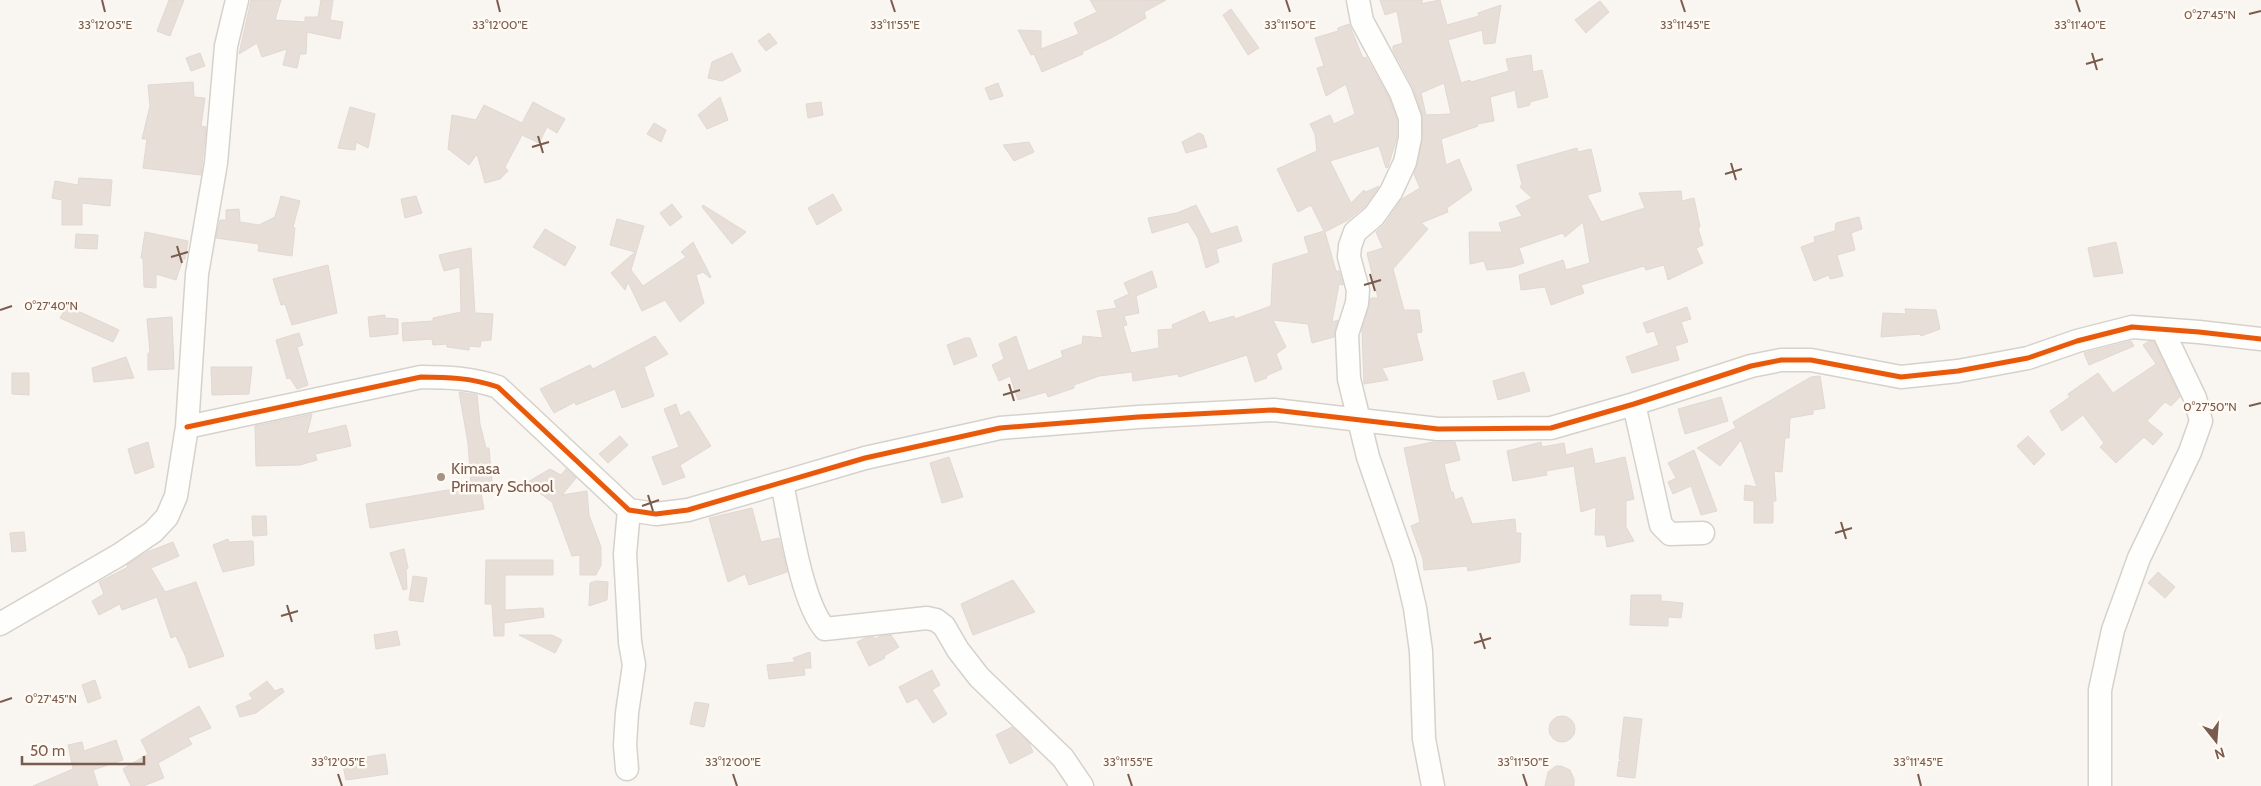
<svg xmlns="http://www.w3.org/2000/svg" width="2261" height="786" viewBox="0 0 2261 786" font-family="Cabin,sans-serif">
  <rect width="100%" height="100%" fill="#f9f5f0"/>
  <!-- building -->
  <path fill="#e6ded7" stroke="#e2d8d2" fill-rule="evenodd" d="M169 0H184L170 36 157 31Z
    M251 0H281L275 20 305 22V17H318L321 0H333L330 20 343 22 340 39 307 32 306 54H300L297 68 283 65 287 49 262 57 257 43 239 54Z
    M1090 0H1166L1144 12 1146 18 1111 38 1082 52 1083 54 1042 72 1034 54 1031 55 1018 30 1041 31V49L1079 34 1074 23 1097 12Z
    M1380 0H1422V3L1420 4 1440 0 1447 25 1479 16 1478 13 1501 5 1495 43 1484 44 1482 30 1448 40 1461 83 1470 80 1471 82 1509 71 1506 59 1531 55 1533 72 1542 70 1548 97 1530 102V105L1518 108 1515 90 1490 97 1494 121 1477 124 1478 126 1441 139 1446 165 1459 159 1472 190 1447 208 1448 212 1421 223 1428 229 1393 269 1404 310H1419L1422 332 1416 333 1423 360 1382 368 1388 380 1364 384 1362 329 1371 298H1378L1367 253 1383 248 1376 232 1385 224 1402 199 1420 188 1414 174 1423 138 1422 114 1413 87 1393 50V46L1403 43 1397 11 1385 15ZM1444 83 1451 114 1426 115 1421 93Z
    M1600 1 1609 12 1586 33 1575 20Z
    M1231 9 1259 48 1248 55 1223 15Z
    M1349 24 1363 58 1366 57 1389 98 1397 120V137L1388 167 1386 168 1379 146 1330 161 1351 203 1364 190 1366 192 1379 186 1364 207 1348 220 1325 232 1336 271H1339L1343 285 1339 284 1332 322 1338 320 1334 337 1312 343 1308 324 1273 320 1286 347 1276 354 1282 369 1266 376 1267 378 1255 382 1247 355 1179 377 1178 374 1133 381 1132 372 1099 376 1074 385V388L1048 397 1046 392 1018 400 1010 376 999 381 992 365 1004 359 999 344 1016 336 1028 371 1063 357 1061 351 1082 344 1083 336 1103 338 1097 311 1117 308 1114 301 1129 294 1124 283 1152 271 1157 287 1136 296 1139 313 1124 316 1127 325 1123 326 1131 353 1159 348 1158 330 1173 329 1172 325 1204 311 1209 323 1234 316 1235 319 1271 306 1273 264 1309 253 1304 237 1324 231 1311 205 1298 212 1277 169 1317 151 1315 134 1310 124 1330 115 1334 124 1355 114 1346 84 1326 96 1317 68 1324 66 1315 38 1338 31V28Z
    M769 33 777 43 766 51 758 41Z
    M200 53 205 66 191 71 186 58Z
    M732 53 741 71 722 81 708 78 712 62Z
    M193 82 194 97 205 98 201 126 206 127 201 175 143 168 147 139H142L150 106 148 85Z
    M998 83 1003 96 990 100 985 88Z
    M720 97 728 120 707 129 698 115Z
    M533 102 565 119 557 133 547 127 539 143 522 135 505 167 508 171 500 179 485 183 477 154 469 165 448 149 452 115 476 120 484 105 522 123Z
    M821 102 823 115 808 118 806 104Z
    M350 107 375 114 368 148 356 142 355 150 338 148Z
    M654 123 666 130 661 142 647 134Z
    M1199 133 1203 135 1207 147 1186 153 1182 142Z
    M1029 142 1034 152 1014 161 1003 145Z
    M1577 148 1578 152 1591 149 1601 191 1587 195 1601 222 1645 208 1639 193 1681 191 1682 201 1694 198 1700 227 1698 228 1703 245 1696 248 1703 263 1668 280 1664 265 1646 270 1644 266 1581 285 1584 293 1551 305 1545 287 1521 290 1519 275 1563 260 1566 270 1590 263 1583 222 1565 237 1563 233 1519 248 1524 263 1512 267 1487 270 1484 261 1470 264 1469 232H1502L1499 223 1522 216 1516 206 1532 198 1520 187 1522 184 1517 165Z
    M79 178 112 180 110 206 82 203V225H62V200L52 198 55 181 78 185Z
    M833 194 842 210 817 225 808 208Z
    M281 196 300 201 293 227 295 228 292 256 258 251 259 244 216 238 220 220H226V210L239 209 240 222 259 225 275 217Z
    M416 196 422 213 405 218 401 199Z
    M672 204 682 217 670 226 660 213Z
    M703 205 746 232 732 244 702 207Z
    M1196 205 1211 234 1237 226 1242 241 1216 249 1219 262 1206 268 1198 238 1188 222 1152 233 1148 218 1177 213Z
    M1859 217 1862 229 1851 233 1855 250 1837 255 1843 276 1830 279 1829 275 1814 281 1801 247 1815 242 1814 237 1835 231 1836 223Z
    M617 219 644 226 631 270 643 286 686 257 681 252 693 242 711 277 710 278 703 272 696 275 704 303 680 322 665 300 642 311 628 282 625 290 611 273 635 252 610 245Z
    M545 229 576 247 565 266 533 247Z
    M145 232 188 241 185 259H183L176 280 156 274V288L144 287 143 258H141Z
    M76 234 98 235 97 249 75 248Z
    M2116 242 2123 273 2094 277 2088 248Z
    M471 248 475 313 493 314 491 340 481 341 480 347 469 346V350L447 347V344L433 345 432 339 403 341 402 323 433 321V318L461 312 460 267 444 271 439 255Z
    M328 265 337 313 292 325 285 304 281 305 273 279Z
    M67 306 119 330 113 342 60 318Z
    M1687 307 1691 319 1681 322 1688 342 1675 346 1679 360 1632 373 1626 357 1659 345 1654 331 1647 333 1643 323Z
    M1905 309 1936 310 1940 329 1921 336 1920 334 1881 337 1883 313 1906 314Z
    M385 315V318L398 319V334L370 337 368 317Z
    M172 317 174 369 148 370V353H150L147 319Z
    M299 333 303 345 297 347 308 385 297 389 290 378 287 379 276 340Z
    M655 336 668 354 644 367 654 396 622 408 615 389 576 405 575 402 554 413 540 389 590 365 593 369Z
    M965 338H970L977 356 954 365 947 345Z
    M2131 341 2134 346 2089 365 2084 353Z
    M2149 341 2154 342 2180 397 2171 406 2165 402 2147 421 2163 434 2153 445 2144 437 2116 463 2100 447 2104 443 2083 415 2062 431 2050 411 2070 397 2068 394 2098 373 2113 393 2156 364 2143 345Z
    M126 357 134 378 94 382 92 368Z
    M211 367H252L249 394 212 395Z
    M1524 372 1530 391 1498 400 1493 381Z
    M12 373H29V395L12 394Z
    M1820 376 1825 408 1813 410V414L1790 418 1789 438H1785L1782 472 1774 471 1776 501H1773V523H1754V501L1744 500 1745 485 1757 487 1741 440 1720 466 1697 448 1736 428 1733 422 1811 377Z
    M459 392 477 395 480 424 486 448H489L493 492 481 493 484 509 370 528 366 504 471 486 468 443Z
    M1721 397 1728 421 1685 434 1678 409Z
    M676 404 680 416 689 411 711 446 680 465 685 477 663 485 652 457 679 447 664 409Z
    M312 414 307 434 346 425 351 446 315 454 317 460 300 465 256 466 255 426Z
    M620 436 628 445 608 463 599 454Z
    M2028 436 2045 454 2034 465 2017 446Z
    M148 442 154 467 135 474 128 449Z
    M1433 442H1455L1460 460 1444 464 1451 492H1453L1455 500 1462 497 1472 524 1515 519 1516 533H1521L1520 562 1468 571 1467 566 1424 570 1423 559 1411 526 1420 522 1404 448Z
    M1541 442 1542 447 1564 443 1566 455 1592 448 1595 464 1625 457 1634 499 1626 501V527L1634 541 1607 547 1605 535H1595L1596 507 1581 512 1574 466 1546 471 1547 475 1513 481 1507 451Z
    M1694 450 1717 511 1701 515 1691 486 1673 494 1668 482 1676 478 1668 463Z
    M949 457 963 497 942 503 930 463Z
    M550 469 561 475 566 469 576 478 562 495 587 491 589 515 601 547V565L596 575H580V555L572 556 552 502 526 483Z
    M752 508 761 542 779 538 787 572 749 585 745 574 728 582 709 518Z
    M252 516H266L267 535 253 536Z
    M24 532 26 551 12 552 10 533Z
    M228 539 229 542 253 541 254 565 223 572 213 545Z
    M173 542 179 556 151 568 165 592 196 582 224 656 189 668 186 657 176 636 171 638 157 597 122 610 120 604 99 615 92 601 104 594 99 582 128 567 127 565 147 552Z
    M404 549 408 568 406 570 407 589 403 590 390 553Z
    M486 560H553V575H505V610L543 608 544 617 504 623V636H494L492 604H485Z
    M2158 572 2175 587 2165 598 2148 583Z
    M413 576 427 578 423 602 409 600Z
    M1013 580 1035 612 973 635 961 604Z
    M596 581 608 582 607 600 589 606 590 583Z
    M1631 595H1661V601L1683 603 1681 618 1668 617V626L1630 625Z
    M397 631 400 645 376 649 374 635Z
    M519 635H552L562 640 555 653Z
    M891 635 899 647 884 656 885 658 869 666 857 642 865 638 874 637 875 639 880 636Z
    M810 652 811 668H804L805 675 769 679 767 665 795 662 793 658Z
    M932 670 940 685 932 690 947 714 933 723 917 698 907 703 899 687Z
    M95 680 101 698 88 703 82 685Z
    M267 681 275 691 282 688 284 692 256 713 240 717 236 706 253 699 249 694Z
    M695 702 709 704 704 727 690 724Z
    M199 706 211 728 188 738 192 744 158 763 164 778 143 786H131L123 769 148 754 141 740Z
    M1549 729a13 13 0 1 1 26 0a13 13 0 1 1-26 0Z
    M1624 717 1642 719 1635 778 1617 776 1619 761H1625L1619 759Z
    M1012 727 1029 743 1033 752 1010 764 996 735Z
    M116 740 123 760 93 770 98 786H33L73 769 68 745 82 742 84 751Z
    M385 754 388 774 346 780 342 761Z
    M1556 766H1561L1570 770 1574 779V786H1545L1548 772Z"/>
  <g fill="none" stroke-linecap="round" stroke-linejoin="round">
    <!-- minor casing -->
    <g stroke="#d7d1cb" stroke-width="25">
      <path id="minor" d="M1358 0 1362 21 1401 93 1410 118V138L1405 162 1391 192 1374 216 1355 232 1350 246 1349 257 1358 290 1357 303 1347 334 1349 379 1368 457 1404 561 1415 608 1421 651 1424 739 1433 786
        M1634 404 1661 525 1670 534 1703 533
        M187 427 421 377C448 377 472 378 498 387L629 510 656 514 688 510 865 458 1000 428 1138 417 1274 410 1438 429 1551 428 1634 404 1751 366 1781 360H1811L1901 377 1958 371 2028 358 2077 341 2132 327 2199 332 2261 339
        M782 483C790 521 801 601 825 629L927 618 936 620 944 626 958 650 979 677 1063 758 1082 786
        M0 624 119 555 153 532 167 517 176 496 187 427 197 274 216 163 226 46 237 0
        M627 769 625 745 627 713 634 665 630 642 625 554 629 510
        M2100 786V690L2113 630 2139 558 2190 452 2201 421 2195 398 2162 329"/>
    </g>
    <!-- minor -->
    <use href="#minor" stroke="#fefefd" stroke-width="22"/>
    <!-- cycleway casing -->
    <g stroke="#fffaf3" stroke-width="8">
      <path id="cycleway" d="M187 427 421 377C448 377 472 378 498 387L629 510 656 514 688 510 865 458 1000 428 1138 417 1274 410 1438 429 1551 428 1634 404 1751 366 1781 360H1811L1901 377 1958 371 2028 358 2077 341 2132 327 2199 332 2261 339"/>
    </g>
    <!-- cycleway -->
    <use href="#cycleway" stroke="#e8590c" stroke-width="5"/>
  </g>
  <!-- ticks -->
  <path fill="none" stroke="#7a5c4d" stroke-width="2" d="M102 0 105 12M497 0 500 12M891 0 895 12M1286 0 1290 12M1681 0 1685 12M2076 0 2080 12M2249 14 2261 11M2092 53 2097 70M2086 64 2103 59M538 136 543 153M532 147 549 142M1731 163 1736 180M1725 174 1742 169M177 246 182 263M171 257 188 252M1370 274 1375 291M1364 285 1381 280M0 310 12 306M1009 384 1014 401M1003 395 1020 390M2249 406 2261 403M648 495 653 511M642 506 659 500M1841 522 1846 539M1835 533 1852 528M287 605 292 622M281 616 298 611M1480 633 1485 649M1474 643 1491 638M0 702 12 698M338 774 342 786M733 774 737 786M1128 774 1132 786M1523 774 1527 786M1918 774 1921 786"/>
  <!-- markers -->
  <circle fill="#a69286" stroke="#fffaf3" stroke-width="2" cx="441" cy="477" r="5"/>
  <g text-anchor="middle" stroke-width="5" stroke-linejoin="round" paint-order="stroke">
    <!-- poi labels -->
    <g font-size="16" fill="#7a5c4d" stroke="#fffaf3" text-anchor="start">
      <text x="451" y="474">Kimasa<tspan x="451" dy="18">Primary School</tspan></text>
    </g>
  </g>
  <g font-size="12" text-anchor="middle" fill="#7a5c4d" stroke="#fffaf3" stroke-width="5" stroke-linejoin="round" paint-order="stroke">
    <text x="2210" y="19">0°27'45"N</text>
    <text x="105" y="29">33°12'05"E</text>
    <text x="500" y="29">33°12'00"E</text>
    <text x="895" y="29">33°11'55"E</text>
    <text x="1290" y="29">33°11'50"E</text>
    <text x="1685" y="29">33°11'45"E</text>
    <text x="2080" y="29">33°11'40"E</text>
    <text x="51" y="310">0°27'40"N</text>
    <text x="2210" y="411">0°27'50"N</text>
    <text x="51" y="703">0°27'45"N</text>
    <text x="338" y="766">33°12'05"E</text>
    <text x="733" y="766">33°12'00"E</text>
    <text x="1128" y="766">33°11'55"E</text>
    <text x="1523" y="766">33°11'50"E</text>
    <text x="1918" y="766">33°11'45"E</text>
  </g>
  <!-- north arrow -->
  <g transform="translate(2216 741) rotate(163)" stroke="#fffaf3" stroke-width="4" paint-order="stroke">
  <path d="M0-4L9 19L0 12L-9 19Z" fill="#7a5c4d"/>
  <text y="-8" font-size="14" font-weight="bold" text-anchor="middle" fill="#7a5c4d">N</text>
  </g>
  <!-- scale -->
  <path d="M22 756v8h122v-8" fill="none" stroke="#7a5c4d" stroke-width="2.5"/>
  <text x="30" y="756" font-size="15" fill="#7a5c4d" stroke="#fffaf3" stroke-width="4" paint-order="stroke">50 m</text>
</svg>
